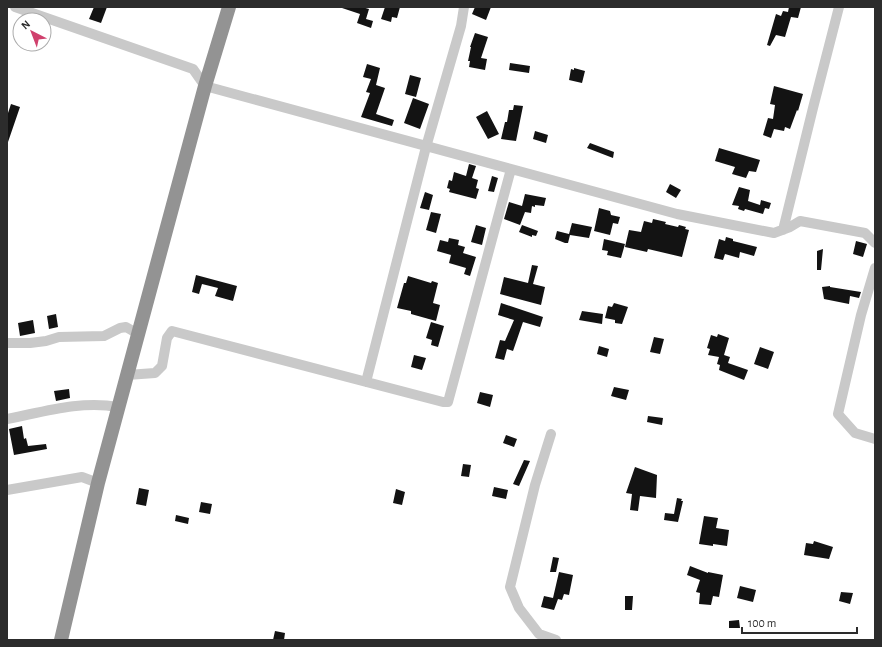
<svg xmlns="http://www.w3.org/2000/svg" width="882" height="647" viewBox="0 0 882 647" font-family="'Alegreya Sans',sans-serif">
  <rect width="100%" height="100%" fill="#fff"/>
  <!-- building -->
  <path fill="#131313" d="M94 7H107L101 23 89 19Z
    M342 7H362L369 9 366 19 373 21 371 28 357 23 360 14 342 8Z
    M385 7H400L397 18 392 17 391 22 381 19Z
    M475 7H491L486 20 472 14Z
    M789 7H801L798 18 791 17 785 37 776 35 770 46 767 45 776 14 781 16 783 11 788 12Z
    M475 33 488 37 481 58 487 59 485 70 469 67 470 61H468L471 47H470Z
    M510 63 530 66 529 73 509 70Z
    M367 64 380 68 376 85 385 88 376 114 394 120 392 126 361 117 370 93 366 92 371 79 363 77Z
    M574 68 585 71 582 83 569 80 571 69 574 70Z
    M410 75 421 78 416 97 405 94Z
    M774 86 803 94 798 111 797 110 790 129 785 127 784 131 774 129 771 138 763 135 768 118 773 119 775 105 770 104Z
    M413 98 429 104 420 129 404 123Z
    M11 104 20 107 8 142H7V116Z
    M514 105 523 106 516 141 501 139 505 122H507L509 110H513Z
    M487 111 499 134 488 139 476 117Z
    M535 131 548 135 546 143 533 139Z
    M590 143 614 152 613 158 587 148Z
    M719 148 760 160 756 172 749 171 746 178 732 174 735 167 715 161Z
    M469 164 476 166 472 178 478 180 476 188 479 189 476 199 449 192 450 189 447 188 449 180 452 181 454 172 466 176Z
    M492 176 498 178 494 192 488 191Z
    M670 184 681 190 676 198 666 192Z
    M739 187 750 190 748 201 760 205 761 200 771 203 769 209 765 208 763 214 745 209 744 211 738 209 739 206 732 205Z
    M425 192 433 195 429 210 420 208Z
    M525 194 546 198 544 206 535 205V207L532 206 531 213 525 212 520 225 504 219 509 202 522 206Z
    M599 208 610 211 611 215 620 217 618 224 613 223 610 235 594 231Z
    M431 212 441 214 436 233 426 230Z
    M653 219 666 222 665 224 678 227 679 225 686 227 685 229 689 230 682 257 648 249 647 252 625 247 629 230 641 232 644 221 652 223Z
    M572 223 592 227 589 238 570 235 568 243H565L555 239 557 231 569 234Z
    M476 225 486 228 482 245 471 242Z
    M522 225 538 231 536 236 532 235V237L519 232Z
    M726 237 733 239V241L757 247 754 256 740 252 739 258 725 254 723 260 714 258 719 239 725 241Z
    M449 238 459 240 458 245 465 247 463 253 476 257 470 276 464 274 466 268 449 263 451 255 437 251 440 240 448 242Z
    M604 239 625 244 621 258 607 255 608 251 602 250Z
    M856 241 867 244 863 257 853 254Z
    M823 249 821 270H817V251Z
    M532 265 538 266 533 284 545 287 541 305 500 294 504 277 528 283Z
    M196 275 237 286 233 301 215 296 218 288 202 284 199 294 192 292Z
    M408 276 431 283 432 281 438 283 433 303 440 305 436 321 411 314V311L397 308 404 283H406Z
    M830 286V287L861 292 859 298 850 296 849 304 824 299 822 287Z
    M501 303 543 317 540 327 523 322 513 351 507 349 504 360 495 358 500 340 505 341 514 320 498 315Z
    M614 303 628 307 622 324 615 323V320L605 318 608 306 612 307Z
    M582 311 603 314 602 324 579 320Z
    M56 314 58 327 49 329 47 316Z
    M33 320 35 333 20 336 18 323Z
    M431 322 444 326 438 347 431 345 432 340 426 338Z
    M718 334 729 338 724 355 730 357 728 363 748 370 744 380 719 370 720 365 717 364 719 357 708 355 710 349 707 348 711 335 717 337Z
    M654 337 664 339 660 354 650 352Z
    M599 346 609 349 607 357 597 354Z
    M760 347 774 352 768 369 754 364Z
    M414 355 426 358 422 370 411 367Z
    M614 387 629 390 626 400 611 396Z
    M69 389 70 398 56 401 54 391Z
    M480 392 493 395 490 407 477 403Z
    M648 416 663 418 662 425 647 422Z
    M22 426 24 439 26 438 28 446 46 444 47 449 14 455 9 429Z
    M506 435 517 439 514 447 503 443Z
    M524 460 530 461 519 486 513 484Z
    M463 464 471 465 469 477 461 476Z
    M635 467 657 475 656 498 640 496 638 511 630 510 632 494 626 493Z
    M494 487 508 490 506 499 492 496Z
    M139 488 149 490 146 506 136 504Z
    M396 489 405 492 402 505 393 503Z
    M677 498 682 499 681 501H683L678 522 664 520 665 513 674 514Z
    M201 502 212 504 210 514 199 512Z
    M176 515 189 518 188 524 175 521Z
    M704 516 718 518 716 528 729 530 727 546 713 544V546L699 544Z
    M814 541 833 547 829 559 804 555 806 543 813 544Z
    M553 557 559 558 556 572H550Z
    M690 566 708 573V572L723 575 719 597 713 596 711 605 699 604 700 593 696 592 700 580 687 575Z
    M559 572 573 575 569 595 564 594 562 600 558 599 554 610 541 607 544 596 553 598Z
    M740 586 756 590 753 602 737 598Z
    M841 592 853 593 850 604 839 601Z
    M625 596H633L632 610H625Z
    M739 620 740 628H729V621Z
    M275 631 285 633 284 640H273Z"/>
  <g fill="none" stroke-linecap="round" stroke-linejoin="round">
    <!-- minor -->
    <path stroke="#c9c9c9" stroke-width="10" d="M15 7 193 69 205 86 677 214 774 233 790 227 800 221 865 233 875 243
      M783 230 813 108 839 7
      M875 268 861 315 838 414 855 433 875 439
      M7 343H30L46 341 59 337 104 336 120 328 126 327 138 334
      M127 375 155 373 162 366 167 338 172 331 443 402H448L511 169
      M366 382 426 147 461 26 464 7
      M7 419C43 412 81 400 118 407
      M551 434 535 485 510 587 519 608 539 634 556 640
      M7 490 82 477 98 483"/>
    <!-- highway -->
    <path stroke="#939393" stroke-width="14" d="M61 640 98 483 205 86 229 7"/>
  </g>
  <!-- border -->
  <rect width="882" height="647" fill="none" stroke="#2c2c2c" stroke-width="16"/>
  <!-- north arrow -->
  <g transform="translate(32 32) rotate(318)"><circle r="19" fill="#ffffff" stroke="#ababab"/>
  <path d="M0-3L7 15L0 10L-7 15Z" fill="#d0406d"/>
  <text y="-6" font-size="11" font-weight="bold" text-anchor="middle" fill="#2c2c2c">N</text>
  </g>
  <!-- scale -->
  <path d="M742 627v6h115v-6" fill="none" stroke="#2c2c2c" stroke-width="2"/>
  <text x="748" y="627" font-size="12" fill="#2c2c2c" stroke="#ffffff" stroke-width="3" paint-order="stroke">100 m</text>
</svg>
